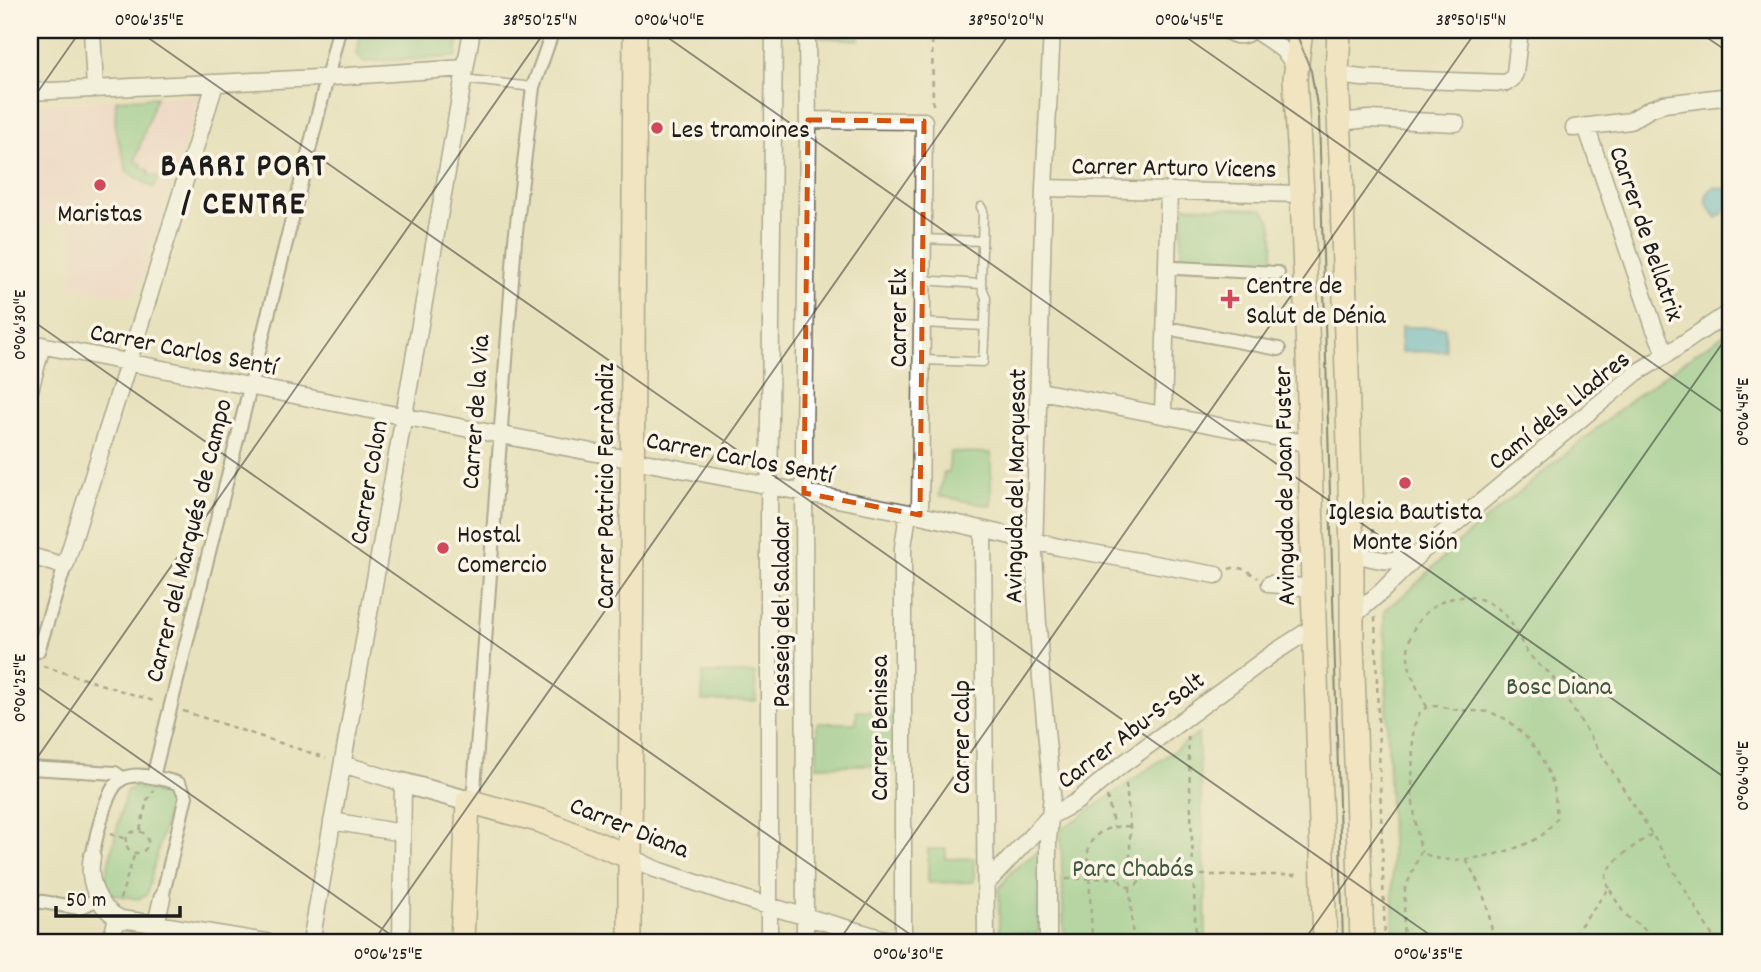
<svg xmlns="http://www.w3.org/2000/svg" width="1761" height="972" viewBox="0 0 1761 972" font-family="Dekko,sans-serif">
  <rect width="100%" height="100%" fill="#fcf5e5"/>
  <filter id="ink" filterUnits="userSpaceOnUse"><feTurbulence type="fractalNoise" baseFrequency=".0143" numOctaves="2"/><feDisplacementMap in="SourceGraphic" scale="14" xChannelSelector="R" yChannelSelector="G"/><feConvolveMatrix kernelMatrix="1 2 1 2 8 2 1 2 1" color-interpolation-filters="sRGB"/></filter>
  <filter id="wash" filterUnits="userSpaceOnUse"><feTurbulence type="fractalNoise" baseFrequency=".00686" numOctaves="4" result="noise"/><feDisplacementMap in="SourceGraphic" scale="28" xChannelSelector="R" yChannelSelector="G"/><feGaussianBlur stdDeviation="1.57" result="paint"/><feColorMatrix in="noise" values="0 0 0 0 0 0 0 0 0 0 0 0 0 0 0 0 0 1.4 0 .05"/><feComposite in="paint" operator="in"/></filter>
  <g filter="url(#wash)">
    <rect width="100%" height="100%" fill="#e8e1bd"/>
    <!-- built -->
    <path fill="#f7cfd2" d="M200 95 136 296 71 288 73 225 30 221V105Z"/>
    <!-- green -->
    <path fill="#7bc684" stroke="#4c7150" stroke-width="2" d="M362 30H460L456 57 363 62 356 54Z
      M821 30H859V40L821 37Z
      M156 97 135 161 142 164 141 167 149 170 148 174 159 178 153 188 126 171V167L115 129 116 100Z
      M1182 206 1262 209C1277 221 1273 245 1273 263L1181 261Z
      M1731 330V942H1394L1384 611 1411 589 1461 540 1635 397 1696 353Z
      M950 452 991 453V506L939 496 944 472H949Z
      M703 673H755L756 701H702Z
      M857 711H895V764L817 766V723H856Z
      M1198 734 1205 873 1206 942H1064L1061 830Z
      M134 787 165 794 170 802 147 894 138 899 107 893 103 887 126 791Z
      M1042 848 1038 934 999 932V889L1012 871Z
      M928 849H946V859L974 858V882L928 883Z"/>
    <!-- water -->
    <path fill="#56b6d4" stroke="#396978" stroke-width="2" d="M1714 187 1726 189 1731 187V206L1717 218C1709 208 1698 197 1714 187Z
      M1401 327H1445L1446 351 1401 352Z"/>
  </g>
  <g filter="url(#ink)">
    <g fill="none" stroke-linecap="round" stroke-linejoin="round">
      <!-- service casing -->
      <g stroke="#636154" stroke-width="11">
        <path id="service" d="M463 79 533 87
          M922 239 982 241
          M921 280 981 284
          M921 323 985 326
          M921 360 983 362 986 298 981 284 983 211 981 207"/>
      </g>
      <!-- pedestrian casing -->
      <g stroke="#636154" stroke-width="16">
        <path id="pedestrian" d="M1176 268 1278 273
          M1177 330 1279 349
          M38 651 65 566
          M30 768 115 773 122 778
          M153 777 339 30
          M473 802 515 240 533 87 553 30
          M92 857C95 841 99 825 104 809 113 781 122 771 152 777 161 779 170 780 179 784L186 796 162 898
          M30 900 80 908 99 898"/>
      </g>
      <!-- minor casing -->
      <g stroke="#636154" stroke-width="19">
        <path id="minor" d="M92 30 95 89
          M1227 30C1235 37 1244 37 1252 30
          M1255 30C1270 42 1292 50 1295 72
          M1337 75 1362 78 1506 83 1512 79 1515 73 1520 30
          M30 92 318 78 465 68
          M808 120 924 121 920 515
          M1339 122 1369 119 1456 123
          M1586 126 1654 327 1666 355
          M1574 128 1630 121 1650 109 1664 104 1731 96
          M1044 188 1302 194
          M30 343 391 414 770 486 920 515 1059 547 1216 575
          M30 390 42 345
          M1040 391 1310 444
          M1163 415 1169 190
          M983 531 986 942
          M1352 553C1381 560 1385 565 1415 554
          M30 556 65 566 215 84
          M1270 584 1313 588
          M1352 617 1382 591 1421 552 1636 373 1666 355 1731 311
          M343 764 403 783 401 942
          M332 821 402 833
          M92 857C87 881 98 909 121 919L156 924 162 898
          M630 857 655 869 751 901 895 942
          M986 884 1049 817 1076 802 1123 764 1272 654 1314 627
          M156 924 266 942
          M111 942 115 925 121 919
          M311 942 472 30
          M769 942V516L774 30
          M805 942 804 436 808 134 807 30
          M903 942V547L908 514
          M1048 942V841L1052 793 1041 678 1034 553 1044 188 1052 30"/>
      </g>
      <!-- tertiary casing -->
      <g stroke="#636154" stroke-width="23">
        <path id="tertiary" d="M403 783 468 801"/>
      </g>
      <!-- secondary casing -->
      <g stroke="#636154" stroke-width="26">
        <path id="secondary" d="M1301 30 1295 79 1302 194 1308 354 1313 588 1325 942
          M1339 30 1337 75 1341 158 1352 553V642L1362 942
          M462 942 468 801 541 821 630 857
          M630 942V857L635 30"/>
      </g>
      <!-- path -->
      <path stroke="#636154" stroke-width="2.5" stroke-dasharray="5 5" stroke-linecap="butt" d="M932 30 933 107
        M1373 529 1374 541
        M1229 569C1240 565 1248 571 1258 578
        M1375 617 1385 942
        M43 666 157 702
        M1427 707C1418 690 1407 671 1408 651 1410 611 1455 583 1491 604 1517 619 1515 639 1533 659 1538 665 1544 669 1550 673L1652 834 1716 942
        M183 711 326 758
        M1188 736 1196 942
        M1126 784 1130 826V865
        M1107 796 1114 827
        M140 830 147 800 154 791
        M126 842a11 11 0 1 1 22 0a11 11 0 1 1-22 0Z
        M110 834 127 839
        M1466 860C1483 889 1490 909 1493 942
        M1119 876a11 11 0 1 1 22 0a11 11 0 1 1-22 0Z
        M1141 877 1194 875H1297
        M1066 879 1118 878
        M1130 887 1133 942
        M1609 888C1607 884 1605 881 1606 877 1607 863 1640 842 1652 834
        M120 899 135 853
        M1089 942 1092 938 1088 848C1097 828 1111 827 1130 826
        M1403 942 1405 889 1421 851 1416 826 1412 793 1413 735 1414 726 1420 712 1427 707 1437 706 1458 710 1490 712 1508 720 1524 735 1538 752 1545 765 1554 786 1557 818C1552 824 1548 830 1542 835 1521 851 1467 863 1441 859 1433 858 1427 855 1421 851
        M1568 942 1609 888C1614 896 1618 905 1624 913 1634 924 1648 926 1651 942"/>
      <!-- service -->
      <use href="#service" stroke="#fff" stroke-width="8"/>
      <!-- pedestrian -->
      <use href="#pedestrian" stroke="#fff" stroke-width="12"/>
      <!-- minor -->
      <use href="#minor" stroke="#fff" stroke-width="16"/>
      <!-- tertiary -->
      <use href="#tertiary" stroke="#fff" stroke-width="19"/>
      <!-- secondary -->
      <use href="#secondary" stroke="#fce6c4" stroke-width="23"/>
      <!-- tram -->
      <path stroke="#1c1c1c" stroke-width="2" d="M1295 30 1311 71 1319 117 1343 942"/>
    </g>
  </g>
  <!-- marked area -->
  <path d="M0 0H1761V972H0ZM808 120 924 121 920 515 804 493Z" fill="#e8e1bd" fill-opacity=".55" fill-rule="evenodd"/>
  <path fill="none" stroke="#d4530e" stroke-width="5" stroke-dasharray="14 9" stroke-linejoin="round" d="M808 120 924 121 920 515 804 493Z"/>
  <!-- ticks -->
  <path fill="none" stroke="#1c1c1c" stroke-width="2" stroke-opacity="0.45" d="M137 30 1440 942M657 30 1731 782M1176 30 1731 418M1696 30 1731 54M30 103 81 30M30 319 921 942M30 682 401 942M30 768 546 30M373 942 1012 30M838 942 1477 30M1303 942 1731 331"/>
  <!-- markers -->
  <g fill="#d1495b" stroke="#fcf5e5" stroke-width="2.5">
    <circle cx="657" cy="128" r="7"/>
    <circle cx="100" cy="185" r="7"/>
    <path d="M1226.5 288.5h7v7h7v7h-7v7h-7v-7h-7v-7h7z"/>
    <circle cx="1405" cy="483" r="7"/>
    <circle cx="443" cy="548" r="7"/>
  </g>
  <g text-anchor="middle" stroke-width="7" stroke-linejoin="round" paint-order="stroke">
    <!-- poi labels -->
    <g font-size="26" fill="#1c1c1c" stroke="#fcf5e5" text-anchor="start">
      <text x="671" y="137">Les tramoines</text>
      <text x="100" y="221" text-anchor="middle">Maristas</text>
      <text x="1246" y="293">Centre de<tspan x="1246" dy="30">Salut de Dénia</tspan></text>
      <text x="1405" y="519" text-anchor="middle">Iglesia Bautista<tspan x="1405" dy="30">Monte Sión</tspan></text>
      <text x="457" y="542">Hostal<tspan x="457" dy="30">Comercio</tspan></text>
    </g>
    <!-- street labels -->
    <g font-size="26" fill="#1c1c1c" stroke="#fcf5e5">
      <text transform="translate(1174 166) rotate(1)" y="9">Carrer Arturo Vicens</text>
      <text transform="translate(1648 233) rotate(71)" y="9">Carrer de Bellatrix</text>
      <text transform="translate(897 318) rotate(-90)" y="9">Carrer Elx</text>
      <text transform="translate(184 348) rotate(11)" y="9">Carrer Carlos Sentí</text>
      <text transform="translate(1558 409) rotate(-39)" y="9">Camí dels Lladres</text>
      <text transform="translate(474 412) rotate(-86)" y="9">Carrer de la Via</text>
      <text transform="translate(740 456) rotate(11)" y="9">Carrer Carlos Sentí</text>
      <text transform="translate(367 482) rotate(-80)" y="9">Carrer Colon</text>
      <text transform="translate(604 486) rotate(-90)" y="9">Carrer Patricio Ferràndiz</text>
      <text transform="translate(1014 486) rotate(-89)" y="9">Avinguda del Marquesat</text>
      <text transform="translate(1283 486) rotate(-91)" y="9">Avinguda de Joan Fuster</text>
      <text transform="translate(187 540) rotate(-76)" y="9">Carrer del Marqués de Campo</text>
      <text transform="translate(780 612) rotate(-90)" y="9">Passeig del Saladar</text>
      <text transform="translate(878 728) rotate(-90)" y="9">Carrer Benissa</text>
      <text transform="translate(1130 729) rotate(-37)" y="9">Carrer Abu-S-Salt</text>
      <text transform="translate(960 737) rotate(-90)" y="9">Carrer Calp</text>
      <text transform="translate(630 826) rotate(22)" y="9">Carrer Diana</text>
    </g>
    <!-- park labels -->
    <g font-size="26" fill="#3d5840" stroke="#fcf5e5">
      <text x="1559" y="694">Bosc Diana</text>
      <text x="1133" y="876">Parc Chabás</text>
    </g>
    <!-- district labels -->
    <g font-size="33" font-weight="bold" letter-spacing="2" fill="#1c1c1c" stroke="#fcf5e5">
      <text x="244" y="175">BARRI PORT<tspan x="244" dy="38">/ CENTRE</tspan></text>
    </g>
  </g>
  <!-- margin -->
  <rect width="1761" height="972" fill="none" stroke="#fcf5e5" stroke-width="77"/>
  <!-- scale -->
  <path d="M56 906v10h124v-10" fill="none" stroke="#1c1c1c" stroke-width="3.5"/>
  <text x="66" y="906" font-size="21" fill="#1c1c1c" stroke="#fcf5e5" stroke-width="5" paint-order="stroke">50 m</text>
  <rect x="38" y="38" width="1684" height="896" fill="none" stroke="#1c1c1c" stroke-width="2.5"/>
  <g font-size="18" text-anchor="middle" fill="#1c1c1c">
    <text x="149" y="25">0°06'35"E</text>
    <text x="540" y="25">38°50'25"N</text>
    <text x="669" y="25">0°06'40"E</text>
    <text x="1006" y="25">38°50'20"N</text>
    <text x="1189" y="25">0°06'45"E</text>
    <text x="1471" y="25">38°50'15"N</text>
    <text transform="translate(19 325) rotate(-90)" y="6">0°06'30"E</text>
    <text transform="translate(1742 412) rotate(-90)" y="6">0°06'45"E</text>
    <text transform="translate(19 688) rotate(-90)" y="6">0°06'25"E</text>
    <text transform="translate(1742 776) rotate(-90)" y="6">0°06'40"E</text>
    <text x="388" y="959">0°06'25"E</text>
    <text x="908" y="959">0°06'30"E</text>
    <text x="1428" y="959">0°06'35"E</text>
  </g>
</svg>
